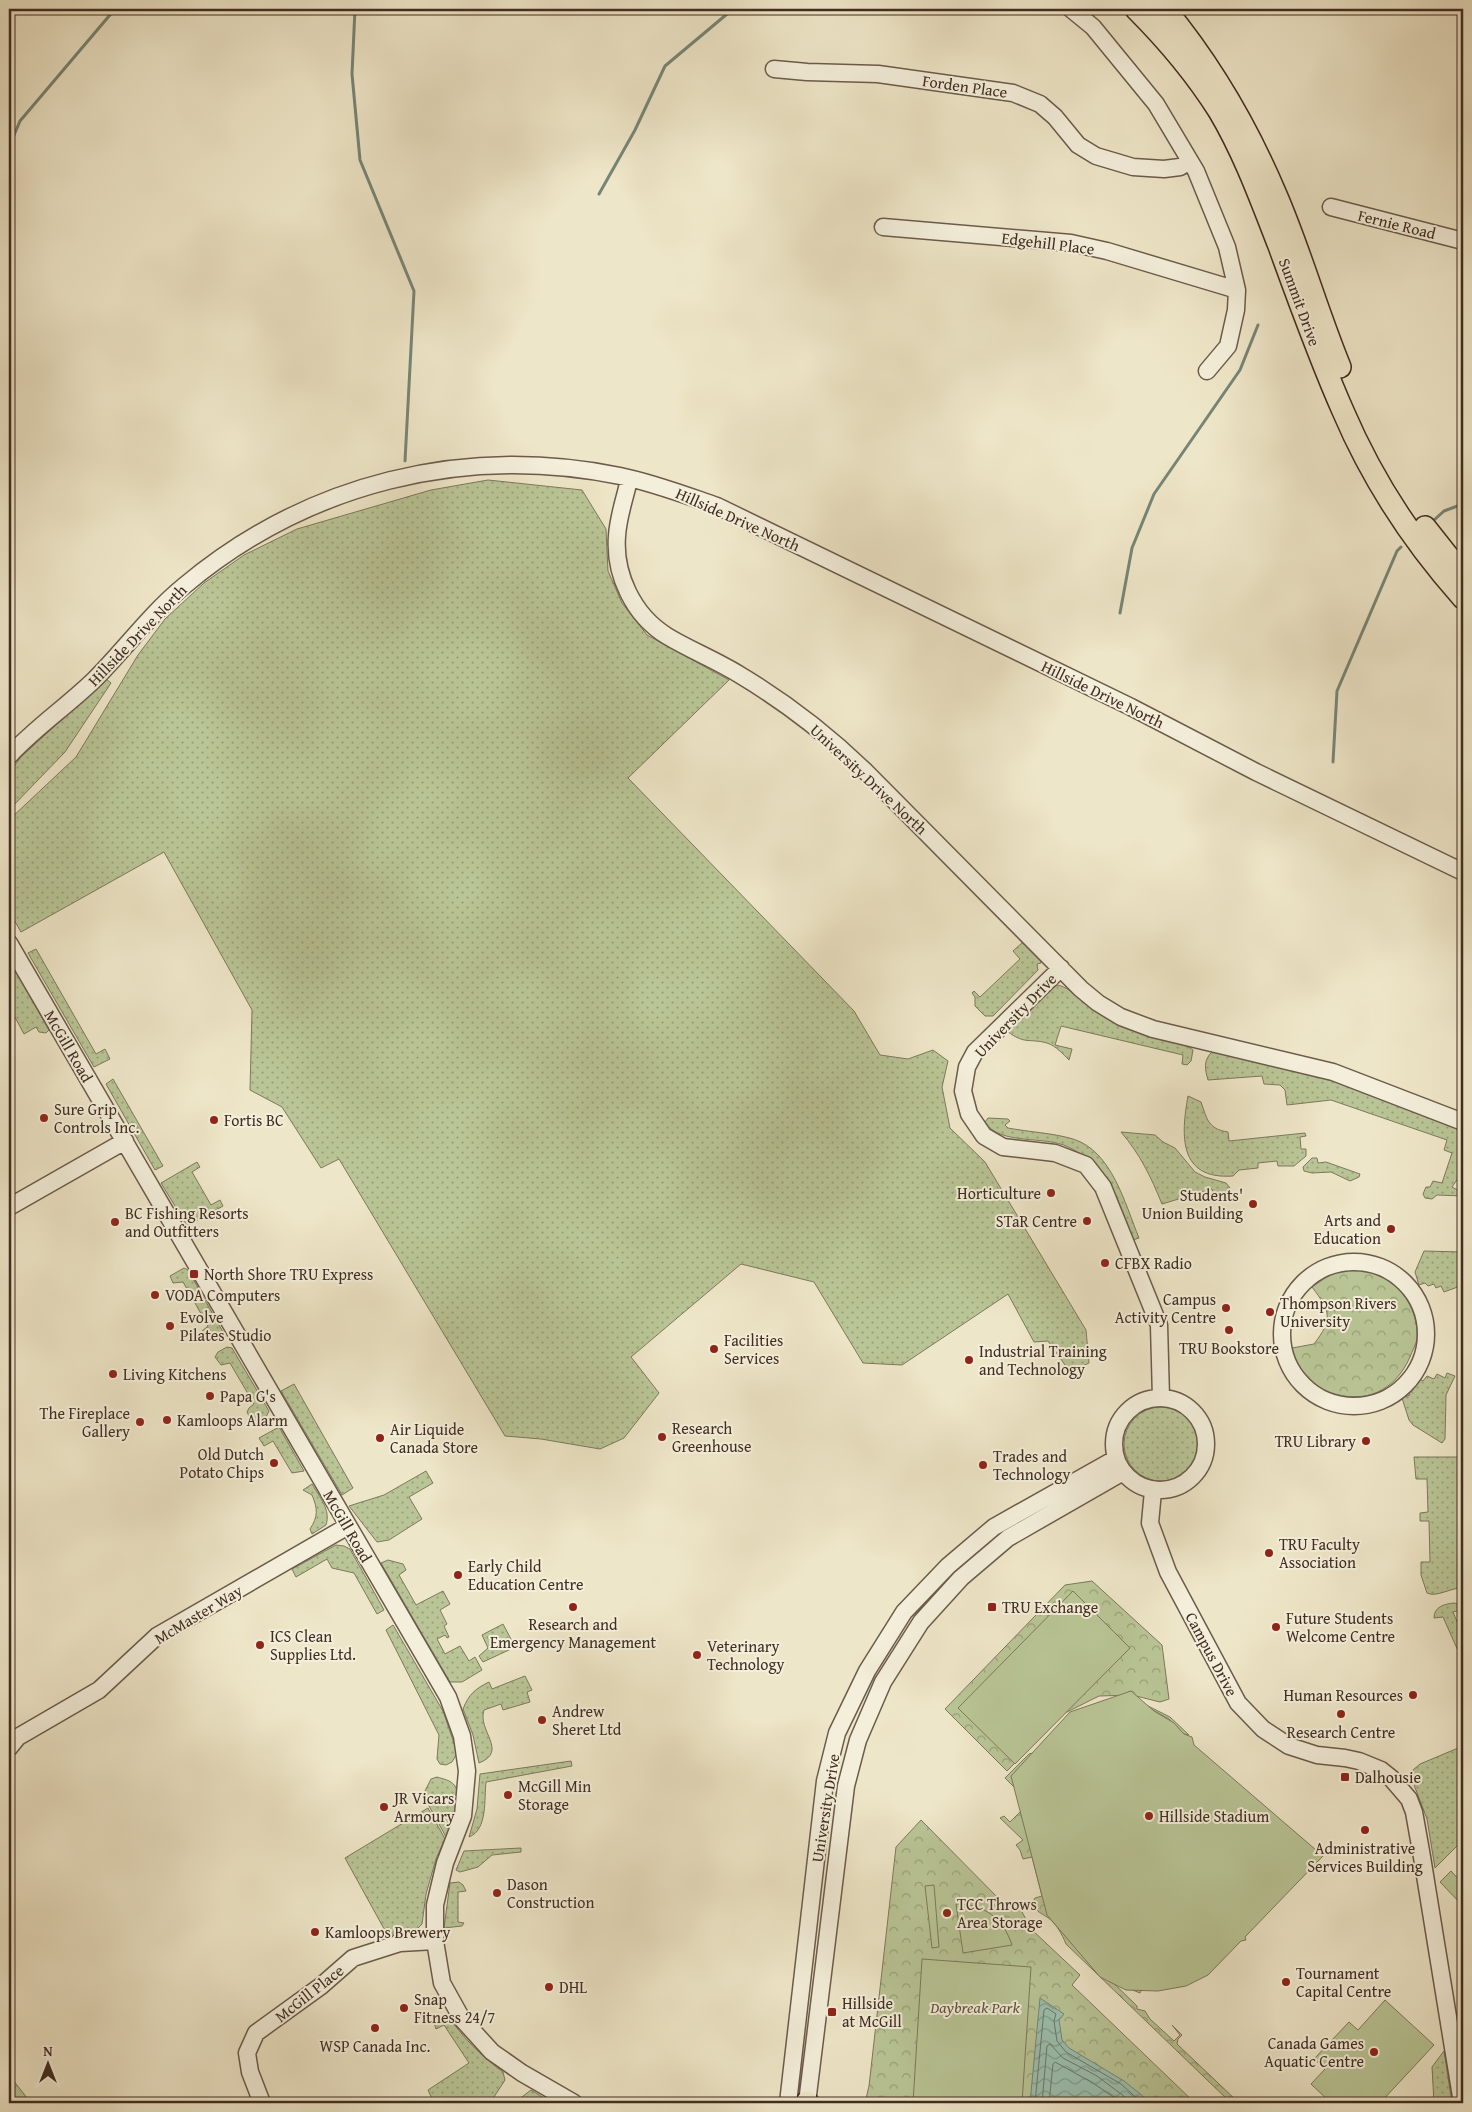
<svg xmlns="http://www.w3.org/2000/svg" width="1472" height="2112" viewBox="0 0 1472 2112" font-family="'Gentium Book Plus',serif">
  <defs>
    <pattern id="grass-dots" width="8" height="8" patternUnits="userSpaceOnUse" patternTransform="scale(1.25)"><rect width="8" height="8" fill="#b9c596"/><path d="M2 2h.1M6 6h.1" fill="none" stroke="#98a07a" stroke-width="1.8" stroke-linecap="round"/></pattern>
    <pattern id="park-crowns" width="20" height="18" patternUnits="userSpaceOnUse" patternTransform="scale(1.25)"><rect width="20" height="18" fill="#b9c596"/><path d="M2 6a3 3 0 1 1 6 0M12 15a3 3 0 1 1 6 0" fill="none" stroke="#98a07a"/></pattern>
    <pattern id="water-waves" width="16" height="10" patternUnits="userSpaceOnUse" patternTransform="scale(1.25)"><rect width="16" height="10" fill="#9bc0af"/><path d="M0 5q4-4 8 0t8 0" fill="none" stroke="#809c8e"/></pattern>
  </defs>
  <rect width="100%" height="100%" fill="#eee6c8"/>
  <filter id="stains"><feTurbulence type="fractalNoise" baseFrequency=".004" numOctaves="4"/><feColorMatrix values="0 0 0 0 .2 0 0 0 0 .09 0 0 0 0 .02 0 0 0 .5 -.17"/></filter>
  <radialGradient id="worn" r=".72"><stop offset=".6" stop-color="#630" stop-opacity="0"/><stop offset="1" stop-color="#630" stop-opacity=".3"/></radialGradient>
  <!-- grass -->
  <path fill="url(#grass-dots)" stroke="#7d795c" d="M488 480 582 490 606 529 608 571 622 603 647 635 729 680 628 778 854 1011 880 1055 908 1059 933 1050 948 1061 942 1087 950 1128 985 1162 1086 1330 1089 1363 1070 1372 1048 1341 1034 1342 1008 1294 902 1365 863 1363 814 1282 741 1264 631 1357 659 1393 624 1438 600 1449 541 1439 505 1436 339 1159 321 1168 282 1107 250 1090 252 1010 164 852 21 932 9 911V820L76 757 138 655 165 619 204 583 244 555 297 529 431 490Z
    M106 679 111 683 65 752 9 810V773L21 757Z
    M1023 942 1040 960 1041 963 1037 964 1038 970 993 1016H985L975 1006V997L972 993 974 991 980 997 1020 959 1013 951Z
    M36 949 96 1054 105 1049 110 1059 94 1067 28 953Z
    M14 968 49 1030 46 1033 39 1032 36 1027 24 1034 9 1006V970Z
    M1058 985C1072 988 1092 1010 1106 1018 1131 1033 1160 1038 1187 1046L1193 1050 1191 1061 1187 1065 1182 1064 1183 1055 1061 1026 1055 1045 1072 1049 1069 1060C1063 1054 1056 1046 1047 1043 1029 1038 1025 1045 1007 1031L1051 988Z
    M1212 1052 1268 1063 1347 1084 1463 1130V1171L1452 1187 1463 1193V1196L1437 1195 1432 1199 1425 1198 1423 1194 1426 1187H1430L1433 1181 1442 1183 1452 1153 1444 1150 1447 1140 1331 1100 1287 1105 1285 1090 1280 1085 1264 1084 1262 1076 1208 1080C1205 1070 1203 1060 1212 1052Z
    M113 1079 163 1166 155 1170 106 1084Z
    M1188 1096 1201 1102C1207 1119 1208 1129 1228 1132L1229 1141 1305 1133 1306 1136 1300 1137 1301 1149H1306V1156L1294 1166H1278L1277 1161 1258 1163V1168L1239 1170 1233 1176C1178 1180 1181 1135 1188 1096Z
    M988 1118 1008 1119 1010 1121 1005 1125 1008 1128C1029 1132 1053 1133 1073 1139 1112 1151 1125 1204 1139 1238L1133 1240C1125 1220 1116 1189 1102 1173 1094 1163 1080 1152 1068 1147 1045 1135 1000 1146 985 1122Z
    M1121 1132 1155 1135 1163 1142 1175 1148 1195 1172 1205 1177 1226 1183 1230 1188 1227 1195 1217 1201 1212 1189 1162 1204C1151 1177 1140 1154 1121 1132Z
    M1312 1158H1317L1318 1163 1326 1162 1360 1174 1359 1177 1350 1181 1331 1172 1312 1173 1304 1171 1303 1167Z
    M197 1162 200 1167 192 1172 211 1205 220 1200 223 1206 187 1226 161 1183Z
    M1424 1251 1463 1252V1285L1444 1292 1441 1286 1436 1288 1434 1284 1428 1286 1425 1283 1419 1285 1415 1272Z
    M184 1268 188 1270 223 1332C218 1338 213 1341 205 1340L202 1336V1331L208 1326 183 1282 173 1283 170 1276Z
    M227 1347 232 1348 269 1411 266 1417 259 1421 251 1420 247 1412 249 1408 254 1404 230 1363 221 1365 215 1357 218 1352Z
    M1447 1373 1455 1376 1446 1395 1445 1439 1442 1443 1413 1425 1409 1420 1402 1398 1410 1395 1407 1388 1417 1377 1423 1381 1427 1376 1434 1379 1437 1374 1445 1378Z
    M294 1384 353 1488 342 1495 281 1391Z
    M1124 1444a37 37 0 1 1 74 0a37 37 0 1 1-74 0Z
    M279 1427 304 1471 292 1473 273 1441 264 1446 259 1438Z
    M1414 1457H1463V1588C1452 1587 1436 1598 1427 1593L1421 1575V1562H1430L1429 1521H1420V1513L1428 1512 1427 1479H1416Z
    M426 1471 433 1483 409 1497 422 1519 389 1540 377 1542 349 1506 384 1495Z
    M312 1484C320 1498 331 1510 326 1525L312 1534 310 1529C318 1517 318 1509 312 1495L303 1490Z
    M336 1545 344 1546 350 1549 384 1610 377 1614 354 1573 332 1568 327 1559 296 1577 292 1569Z
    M388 1560 403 1564 406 1570 399 1575 416 1605 443 1591 450 1604 440 1610 447 1624 444 1626 449 1637 447 1638 445 1635 437 1639 445 1654 460 1646 469 1661 475 1657 482 1670 462 1682H450L381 1563Z
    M1454 1603 1458 1604 1461 1610 1453 1612 1463 1636V1662L1443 1617 1434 1618C1434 1607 1444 1604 1454 1603Z
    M503 1624 512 1641 507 1643 511 1649 483 1662 479 1656 488 1648 482 1635Z
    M393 1625 443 1711 456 1749V1755L452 1762 446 1765 440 1764 437 1759 439 1735 386 1630Z
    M525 1676 532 1690 527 1692 530 1702 503 1710 501 1704 484 1710C477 1731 509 1751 479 1763L473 1735 463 1709C469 1694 475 1689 489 1682L492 1689Z
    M1463 1746V1840L1435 1868 1427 1819 1411 1777 1413 1770 1420 1764Z
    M571 1761 572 1766 486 1782C484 1798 488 1830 469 1837L477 1809 480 1774Z
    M437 1777C443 1779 451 1780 455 1786 462 1796 451 1826 446 1837L423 1795 431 1779Z
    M428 1808 445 1839 436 1859 426 1894 422 1924 416 1930 388 1936 345 1858Z
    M521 1848V1852L492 1855 478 1867 460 1872 456 1870 464 1851Z
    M459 1882 463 1885 466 1891 458 1892V1922L464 1923 462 1926 444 1928 450 1883Z
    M447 2014C462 2037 481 2056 503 2072L505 2080 490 2103H434L428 2090 469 2063 444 2025 436 2029 433 2020Z
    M1444 2051 1452 2103H1434L1432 2067Z
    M531 2090 552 2103H514Z"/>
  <!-- park -->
  <path fill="url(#park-crowns)" stroke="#7d795c" d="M1360 1269C1369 1271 1382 1273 1389 1279 1406 1292 1419 1317 1417 1339 1416 1345 1412 1351 1410 1357 1395 1391 1365 1405 1329 1392 1309 1385 1297 1369 1292 1348L1314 1344C1333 1319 1331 1312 1312 1287L1334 1272Z
    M1092 1581 1162 1645 1169 1699 1160 1702 1132 1695 1099 1696 1063 1714 1007 1771 945 1709 1065 1585Z
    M1144 1704 1170 1717 1189 1735 1184 1734 1169 1719 1149 1708 1141 1991 1140 1993 1123 1986 1097 1967 1137 2006V2009L1145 2011 1150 2019 1174 2041 1180 2035 1172 2025 1182 2035 1178 2039 1177 2044 1237 2101H1243L1241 2103H1231L1066 1944C1062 1934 1056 1923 1047 1917 1038 1911 1037 1913 1033 1902L1035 1898 1042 1896 1032 1857 1023 1859 1020 1850 1016 1845 1023 1840 1000 1818 1004 1816 1010 1822 1023 1809V1796L1005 1778 1029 1754 1052 1748Z
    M921 1820 1008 1908 1014 1902 1021 1910 1031 1929 1080 1975 1072 1985 1195 2103H865L869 2086 896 1847Z
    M9 2075 31 2103H9Z"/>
  <!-- garden -->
  <path fill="#b9c596" stroke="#7d795c" d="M1073 1591 1130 1648 1015 1764 958 1708Z
    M1131 1691 1154 1711 1174 1723 1184 1734 1192 1737 1194 1745 1323 1856 1245 1937 1246 1940 1241 1941 1208 1975 1186 1986 1158 1991 1126 1990 1100 1977 1047 1915 1011 1776 1070 1712Z
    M1451 1871 1463 1884 1462 1905 1440 1882Z
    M934 1885 939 1947 932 1948 925 1886Z
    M956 1904C984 1904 1003 1918 1012 1945L963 1953Z
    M922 1959 1031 1967 1022 2103H913Z
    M1385 2000 1434 2045 1380 2103H1331L1311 2084 1325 2069 1314 2059 1349 2022 1358 2030Z"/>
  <!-- water -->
  <path fill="url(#water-waves)" stroke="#778576" d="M1040 1998 1064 2014 1059 2020 1062 2040 1069 2048 1124 2081 1144 2097 1148 2103H1030Z"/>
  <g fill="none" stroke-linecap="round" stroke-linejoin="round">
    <!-- shore -->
    <path stroke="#6e7668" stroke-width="1" d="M1035 2103 1044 2010 1047 2008 1056 2014 1054 2021 1057 2041 1066 2052 1121 2084 1142 2103
      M1042 2103 1047 2046 1050 2044 1063 2058 1097 2076 1133 2103
      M1049 2103 1053 2064 1055 2062 1093 2083 1122 2103"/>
    <!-- stream -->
    <path stroke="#778576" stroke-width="3" d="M355 9 352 74 360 160 414 291 405 461
      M9 147 20 121 115 9
      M599 194 635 130 665 66 733 9
      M1433 521 1444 511 1463 504
      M1120 613 1132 548 1154 494 1240 370 1258 325
      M1333 762 1337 691 1397 551 1401 547"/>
    <!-- minor casing -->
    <g stroke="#6c5b4b" stroke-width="19">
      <path id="minor" d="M1071 9 1093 27 1156 104 1196 171 1227 247 1237 290 1236 310 1228 346 1207 371
        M774 69 807 72 878 74 1013 93 1040 104 1055 117 1078 145 1096 156 1133 167 1164 169 1180 167 1190 161
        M1331 207 1463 241
        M883 227 1071 243 1107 251 1237 290
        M628 484C624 501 618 518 617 536 614 574 633 615 667 636 690 650 716 660 740 675 785 702 828 735 866 772L1081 989 1098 1003 1121 1017 1153 1029 1333 1072 1463 1122
        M9 756C36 727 66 707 94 680 125 649 150 614 184 586 307 483 464 444 620 476 654 483 685 495 717 506L1131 707 1256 772 1463 872
        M9 943 448 1697 462 1736 467 1771 463 1816 445 1863 435 1905V1941L442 1983 462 2019 492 2052 522 2073 574 2103
        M1061 968 975 1052 967 1067 963 1091 969 1114 984 1136 1003 1147 1055 1153 1086 1165 1103 1187 1159 1325 1161 1398
        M9 1207 125 1141
        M1282 1334a72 72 0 1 1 144 0a72 72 0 1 1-144 0Z
        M1114 1444a46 46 0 1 1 92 0a46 46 0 1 1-92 0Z
        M1153 1491 1150 1523 1168 1572 1238 1703 1263 1729 1289 1746 1317 1755 1345 1758 1359 1761 1381 1770 1391 1778 1409 1799 1414 1812 1422 1857 1462 2103
        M9 1748 18 1737 99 1690 157 1636 348 1526
        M262 2103 250 2072 247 2053 256 2033 321 1986 353 1958 400 1943 435 1941
        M788 2103 825 1781 837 1733 867 1671 904 1612 948 1566 994 1527 1115 1459
        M807 2103 846 1786 858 1740 883 1682 921 1622 961 1578 1008 1538 1123 1472"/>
    </g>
    <!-- major casing -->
    <g stroke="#412d21" stroke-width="24">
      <path id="major" d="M1136 9C1167 40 1195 73 1219 111 1244 153 1261 200 1279 246 1299 301 1319 357 1343 411 1372 479 1414 543 1463 598
        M1165 9C1212 66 1248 128 1277 197 1301 253 1317 311 1340 367
        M1425 527 1463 575
        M807 2102 808 2103"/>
    </g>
    <!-- minor -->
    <use href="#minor" stroke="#f4efdb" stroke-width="16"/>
    <!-- major -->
    <use href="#major" stroke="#eee6c8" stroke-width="21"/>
  </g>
  <!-- markers -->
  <g fill="#8f2418" stroke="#f4efdb" stroke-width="2">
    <circle cx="44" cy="1118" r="5"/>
    <circle cx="214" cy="1120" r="5"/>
    <circle cx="1051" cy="1193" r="5"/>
    <circle cx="1253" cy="1204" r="5"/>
    <circle cx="1087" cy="1221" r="5"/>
    <circle cx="115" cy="1222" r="5"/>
    <circle cx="1391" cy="1229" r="5"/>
    <circle cx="1105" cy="1263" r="5"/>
    <rect x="189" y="1269" width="10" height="10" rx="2.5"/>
    <circle cx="155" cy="1295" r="5"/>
    <circle cx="1226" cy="1308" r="5"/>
    <circle cx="1270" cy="1312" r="5"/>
    <circle cx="170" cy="1326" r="5"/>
    <circle cx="1229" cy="1330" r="5"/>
    <circle cx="714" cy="1349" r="5"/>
    <circle cx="969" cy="1360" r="5"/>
    <circle cx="113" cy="1374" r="5"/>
    <circle cx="210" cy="1396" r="5"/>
    <circle cx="167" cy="1420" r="5"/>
    <circle cx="140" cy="1422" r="5"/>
    <circle cx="662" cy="1437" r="5"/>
    <circle cx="380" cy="1438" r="5"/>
    <circle cx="1366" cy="1441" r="5"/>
    <circle cx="274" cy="1463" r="5"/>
    <circle cx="983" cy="1465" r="5"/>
    <circle cx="1269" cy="1553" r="5"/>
    <circle cx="458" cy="1575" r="5"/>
    <circle cx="573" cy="1607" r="5"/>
    <rect x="987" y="1602" width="10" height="10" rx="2.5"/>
    <circle cx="1276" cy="1627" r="5"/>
    <circle cx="260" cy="1645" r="5"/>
    <circle cx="697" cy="1655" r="5"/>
    <circle cx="1413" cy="1695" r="5"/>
    <circle cx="1341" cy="1714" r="5"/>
    <circle cx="542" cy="1720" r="5"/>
    <rect x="1340" y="1772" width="10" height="10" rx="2.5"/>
    <circle cx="508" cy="1795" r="5"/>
    <circle cx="384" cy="1807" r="5"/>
    <circle cx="1149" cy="1816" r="5"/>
    <circle cx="1365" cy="1830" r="5"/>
    <circle cx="497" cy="1893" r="5"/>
    <circle cx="947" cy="1913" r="5"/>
    <circle cx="315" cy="1932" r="5"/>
    <circle cx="1286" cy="1982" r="5"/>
    <circle cx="549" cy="1987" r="5"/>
    <circle cx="404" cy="2008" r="5"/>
    <rect x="827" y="2007" width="10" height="10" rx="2.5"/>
    <circle cx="375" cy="2028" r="5"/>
    <circle cx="1374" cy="2052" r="5"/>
  </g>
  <g text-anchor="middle" stroke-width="4" stroke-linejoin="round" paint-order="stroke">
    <!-- street labels -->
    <g font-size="16" fill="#412d21" stroke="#f4efdb">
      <text transform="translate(965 86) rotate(8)" y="6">Forden Place</text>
      <text transform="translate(1397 224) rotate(14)" y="6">Fernie Road</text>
      <text transform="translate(1048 243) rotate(7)" y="6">Edgehill Place</text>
      <text transform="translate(1300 302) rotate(70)" y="6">Summit Drive</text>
      <text transform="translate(738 519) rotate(24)" y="6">Hillside Drive North</text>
      <text transform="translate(137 635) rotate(-46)" y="6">Hillside Drive North</text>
      <text transform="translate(1103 694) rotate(26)" y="6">Hillside Drive North</text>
      <text transform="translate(869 779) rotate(43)" y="6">University Drive North</text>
      <text transform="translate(1015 1015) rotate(-46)" y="6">University Drive</text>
      <text transform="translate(69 1046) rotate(60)" y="6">McGill Road</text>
      <text transform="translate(348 1526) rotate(60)" y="6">McGill Road</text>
      <text transform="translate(198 1614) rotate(-31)" y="6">McMaster Way</text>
      <text transform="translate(1212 1654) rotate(62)" y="6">Campus Drive</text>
      <text transform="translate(825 1808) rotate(-81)" y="6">University Drive</text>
      <text transform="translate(309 1993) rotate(-38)" y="6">McGill Place</text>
    </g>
    <!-- poi labels -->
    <g font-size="16" fill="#412d21" stroke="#f4efdb" text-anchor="start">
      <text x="54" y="1115">Sure Grip<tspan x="54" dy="18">Controls Inc.</tspan></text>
      <text x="224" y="1126">Fortis BC</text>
      <text x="1041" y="1199" text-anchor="end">Horticulture</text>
      <text x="1243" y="1201" text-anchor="end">Students'<tspan x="1243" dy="18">Union Building</tspan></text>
      <text x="125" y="1219">BC Fishing Resorts<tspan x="125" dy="18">and Outfitters</tspan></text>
      <text x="1381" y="1226" text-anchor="end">Arts and<tspan x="1381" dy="18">Education</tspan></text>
      <text x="1077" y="1227" text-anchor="end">STaR Centre</text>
      <text x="1115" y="1269">CFBX Radio</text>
      <text x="204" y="1280">North Shore TRU Express</text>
      <text x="165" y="1301">VODA Computers</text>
      <text x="1216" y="1305" text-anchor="end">Campus<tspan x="1216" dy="18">Activity Centre</tspan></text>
      <text x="1280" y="1309">Thompson Rivers<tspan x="1280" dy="18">University</tspan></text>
      <text x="180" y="1323">Evolve<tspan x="180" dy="18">Pilates Studio</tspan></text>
      <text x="724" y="1346">Facilities<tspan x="724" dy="18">Services</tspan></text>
      <text x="1229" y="1354" text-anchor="middle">TRU Bookstore</text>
      <text x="979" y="1357">Industrial Training<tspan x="979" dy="18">and Technology</tspan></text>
      <text x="123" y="1380">Living Kitchens</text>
      <text x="220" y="1402">Papa G's</text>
      <text x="130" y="1419" text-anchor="end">The Fireplace<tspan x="130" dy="18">Gallery</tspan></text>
      <text x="177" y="1426">Kamloops Alarm</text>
      <text x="672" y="1434">Research<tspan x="672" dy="18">Greenhouse</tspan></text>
      <text x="390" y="1435">Air Liquide<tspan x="390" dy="18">Canada Store</tspan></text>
      <text x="1356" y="1447" text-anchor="end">TRU Library</text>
      <text x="264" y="1460" text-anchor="end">Old Dutch<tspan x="264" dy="18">Potato Chips</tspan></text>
      <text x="993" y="1462">Trades and<tspan x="993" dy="18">Technology</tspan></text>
      <text x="1279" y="1550">TRU Faculty<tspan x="1279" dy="18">Association</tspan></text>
      <text x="468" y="1572">Early Child<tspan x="468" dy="18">Education Centre</tspan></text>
      <text x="1002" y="1613">TRU Exchange</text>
      <text x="1286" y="1624">Future Students<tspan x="1286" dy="18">Welcome Centre</tspan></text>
      <text x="573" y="1630" text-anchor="middle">Research and<tspan x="573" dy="18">Emergency Management</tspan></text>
      <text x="270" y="1642">ICS Clean<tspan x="270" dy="18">Supplies Ltd.</tspan></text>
      <text x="707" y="1652">Veterinary<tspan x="707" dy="18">Technology</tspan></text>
      <text x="1403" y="1701" text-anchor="end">Human Resources</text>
      <text x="552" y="1717">Andrew<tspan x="552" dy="18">Sheret Ltd</tspan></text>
      <text x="1341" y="1738" text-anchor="middle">Research Centre</text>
      <text x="1355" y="1783">Dalhousie</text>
      <text x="518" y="1792">McGill Min<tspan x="518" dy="18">Storage</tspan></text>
      <text x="394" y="1804">JR Vicars<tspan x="394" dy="18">Armoury</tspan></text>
      <text x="1159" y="1822">Hillside Stadium</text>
      <text x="1365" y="1854" text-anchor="middle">Administrative<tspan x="1365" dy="18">Services Building</tspan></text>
      <text x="507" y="1890">Dason<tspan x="507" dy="18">Construction</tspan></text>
      <text x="957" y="1910">TCC Throws<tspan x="957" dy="18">Area Storage</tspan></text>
      <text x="325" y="1938">Kamloops Brewery</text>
      <text x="1296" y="1979">Tournament<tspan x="1296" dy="18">Capital Centre</tspan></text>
      <text x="559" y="1993">DHL</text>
      <text x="414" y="2005">Snap<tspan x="414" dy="18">Fitness 24/7</tspan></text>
      <text x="842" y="2009">Hillside<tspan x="842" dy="18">at McGill</tspan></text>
      <text x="1364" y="2049" text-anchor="end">Canada Games<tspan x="1364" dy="18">Aquatic Centre</tspan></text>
      <text x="375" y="2052" text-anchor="middle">WSP Canada Inc.</text>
    </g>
    <!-- park labels -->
    <g font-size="16" font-style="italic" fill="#5f533e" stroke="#f4efdb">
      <text x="975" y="2013">Daybreak Park</text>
    </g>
  </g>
  <!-- margin -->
  <rect width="1472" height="2112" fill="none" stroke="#eee6c8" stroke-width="30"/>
  <rect x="10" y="10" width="1452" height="2092" fill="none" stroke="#412d21" stroke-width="2.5"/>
  <rect x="15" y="15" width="1442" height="2082" fill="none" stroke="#412d21"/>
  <!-- north arrow -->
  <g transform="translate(48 2064)" stroke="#f4efdb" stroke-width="4" paint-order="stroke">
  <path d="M0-4L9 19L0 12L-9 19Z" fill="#412d21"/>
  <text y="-8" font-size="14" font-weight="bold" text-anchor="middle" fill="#412d21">N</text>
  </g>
  <rect width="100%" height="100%" filter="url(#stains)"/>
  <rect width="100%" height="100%" fill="url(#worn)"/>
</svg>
